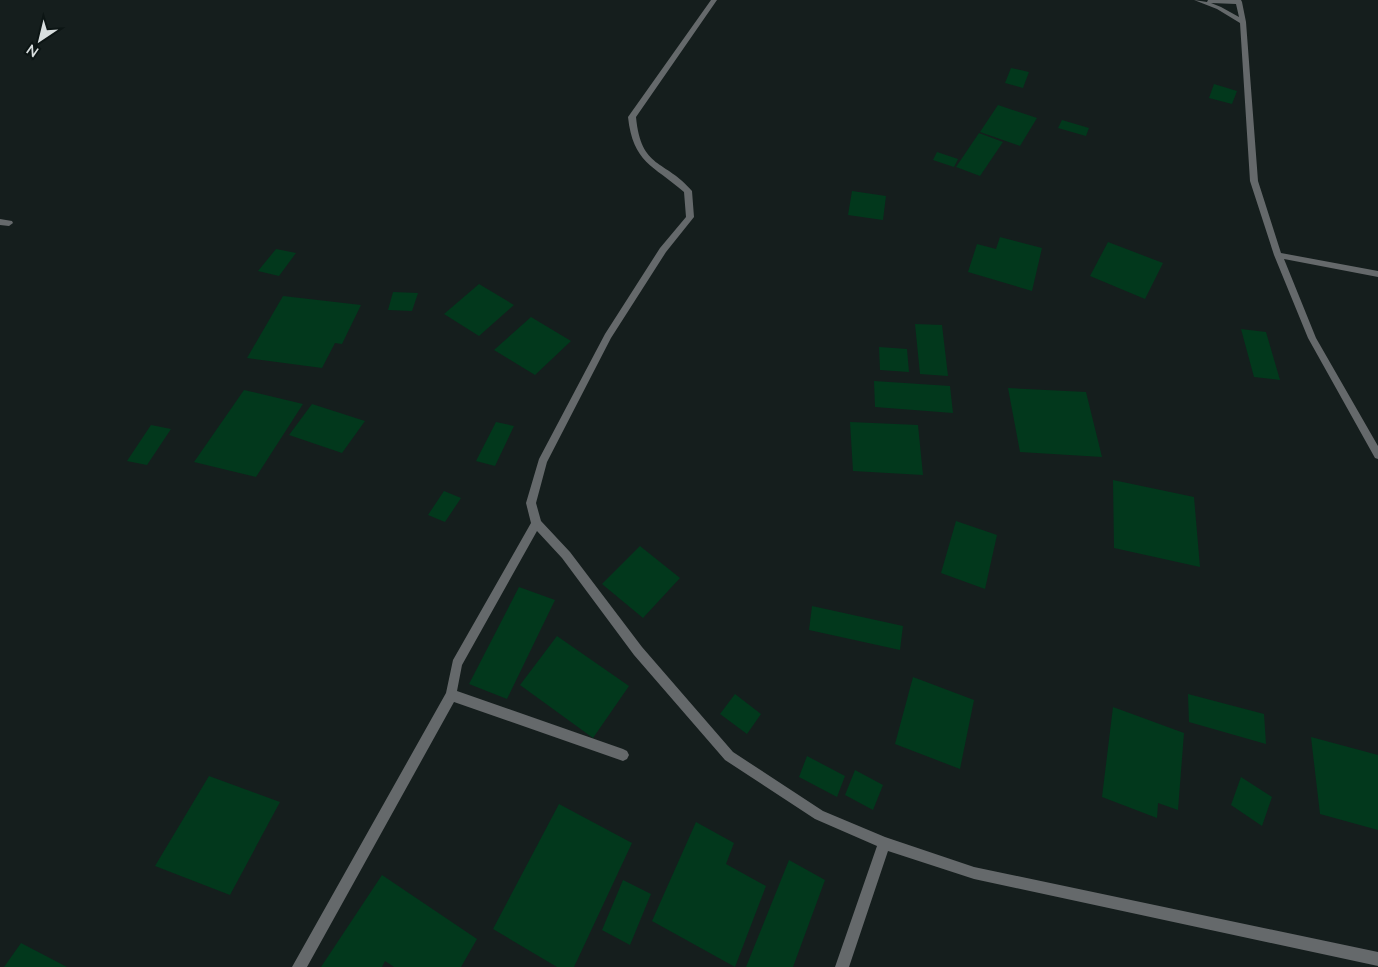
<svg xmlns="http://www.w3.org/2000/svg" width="1378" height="967" viewBox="0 0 1378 967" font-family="Lato,sans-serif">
  <rect width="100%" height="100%" fill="#151e1d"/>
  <!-- building -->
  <path fill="#02381c" d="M1011 68 1029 72 1023 88 1005 83Z
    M1214 84 1237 91 1232 104 1209 98Z
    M998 105 1037 118 1020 146 980 132Z
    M1062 120 1089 128 1086 136 1058 128Z
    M979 133 1003 142 980 176 956 167Z
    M937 152 958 159 954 167 933 160Z
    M852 191 886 196 883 220 848 215Z
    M1000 237 1042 248 1032 291 968 272 977 244 996 249Z
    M1108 242 1163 263 1145 299 1090 276Z
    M276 249 296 253 279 276 258 271Z
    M479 284 514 305 479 336 444 314Z
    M393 292 418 293 412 311 388 310Z
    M283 296 361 305 342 344 335 343 322 368 247 358Z
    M531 317 571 341 535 375 494 350Z
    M915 324 942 325 948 376 920 374Z
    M1241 329 1266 332 1280 380 1254 377Z
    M879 347 907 349 909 372 880 370Z
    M874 381 950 386 953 413 875 407Z
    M1008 388 1086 392 1102 457 1020 452Z
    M244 390 303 404 256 477 194 462Z
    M312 404 365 421 342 453 289 435Z
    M496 422 514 426 495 466 476 461Z
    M850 422 918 425 923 475 853 471Z
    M151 425 171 429 147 465 127 461Z
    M1113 480 1194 497 1200 567 1114 548Z
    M444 491 461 498 445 522 428 515Z
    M956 521 997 535 985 589 941 573Z
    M640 546 680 578 643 618 602 584Z
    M519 587 555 600 507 699 469 684Z
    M812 606 903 626 900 650 809 630Z
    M557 636 629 686 593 738 520 685Z
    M913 677 974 700 960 769 895 744Z
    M735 694 761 714 747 734 720 714Z
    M1188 694 1264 714 1266 744 1189 722Z
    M1113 707 1184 733 1178 810 1158 803 1157 818 1102 797Z
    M1311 737 1378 755V830L1320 814Z
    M807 756 845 776 837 797 799 777Z
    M855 770 883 785 873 810 845 795Z
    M209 776 280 802 230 895 155 866Z
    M1241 777 1272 797 1262 826 1231 805Z
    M559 804 632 843 574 967H557L493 929Z
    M696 822 734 843 726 864 766 886 735 967 652 921Z
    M789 860 825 880 793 967H746Z
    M382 875 477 939 461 967H394L385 961 382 967H321Z
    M623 880 651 894 630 945 602 930Z
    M21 943 67 967H4Z"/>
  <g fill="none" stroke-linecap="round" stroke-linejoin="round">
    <!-- street -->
    <path fill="#65696b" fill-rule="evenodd" d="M711 0H717L636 117C641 170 665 159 692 191L694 217 666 252 611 338 547 462 536 503 541 521 570 552 642 647 733 752 823 811 885 837 974 867 1378 952V966L974 879 888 851 849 967H835L877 846 815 819 725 760 634 655 562 558 537 531 462 665 457 691 623 749 627 751 629 755 627 759 623 761 454 702 307 967H292L446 693 453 660 531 523 526 503 539 459 605 334 660 248 686 217 684 192C653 165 633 163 628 117Z
      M1194 0 1207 2 1208 0H1241L1242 2 1246 22 1258 181 1281 253 1378 271V277L1284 259 1316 338 1378 446V459L1375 458 1308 338 1274 255 1250 181 1240 23 1217 9ZM1211 3 1236 4 1239 17 1221 7Z
      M0 219 12 221 13 223 9 226 0 225Z"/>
  </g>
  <!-- north arrow -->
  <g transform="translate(40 40) rotate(215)" stroke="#0c1514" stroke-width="4" paint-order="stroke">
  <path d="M0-4L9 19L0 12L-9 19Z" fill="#d8dede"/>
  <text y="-8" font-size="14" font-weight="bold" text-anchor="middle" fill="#d8dede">N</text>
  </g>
</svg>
